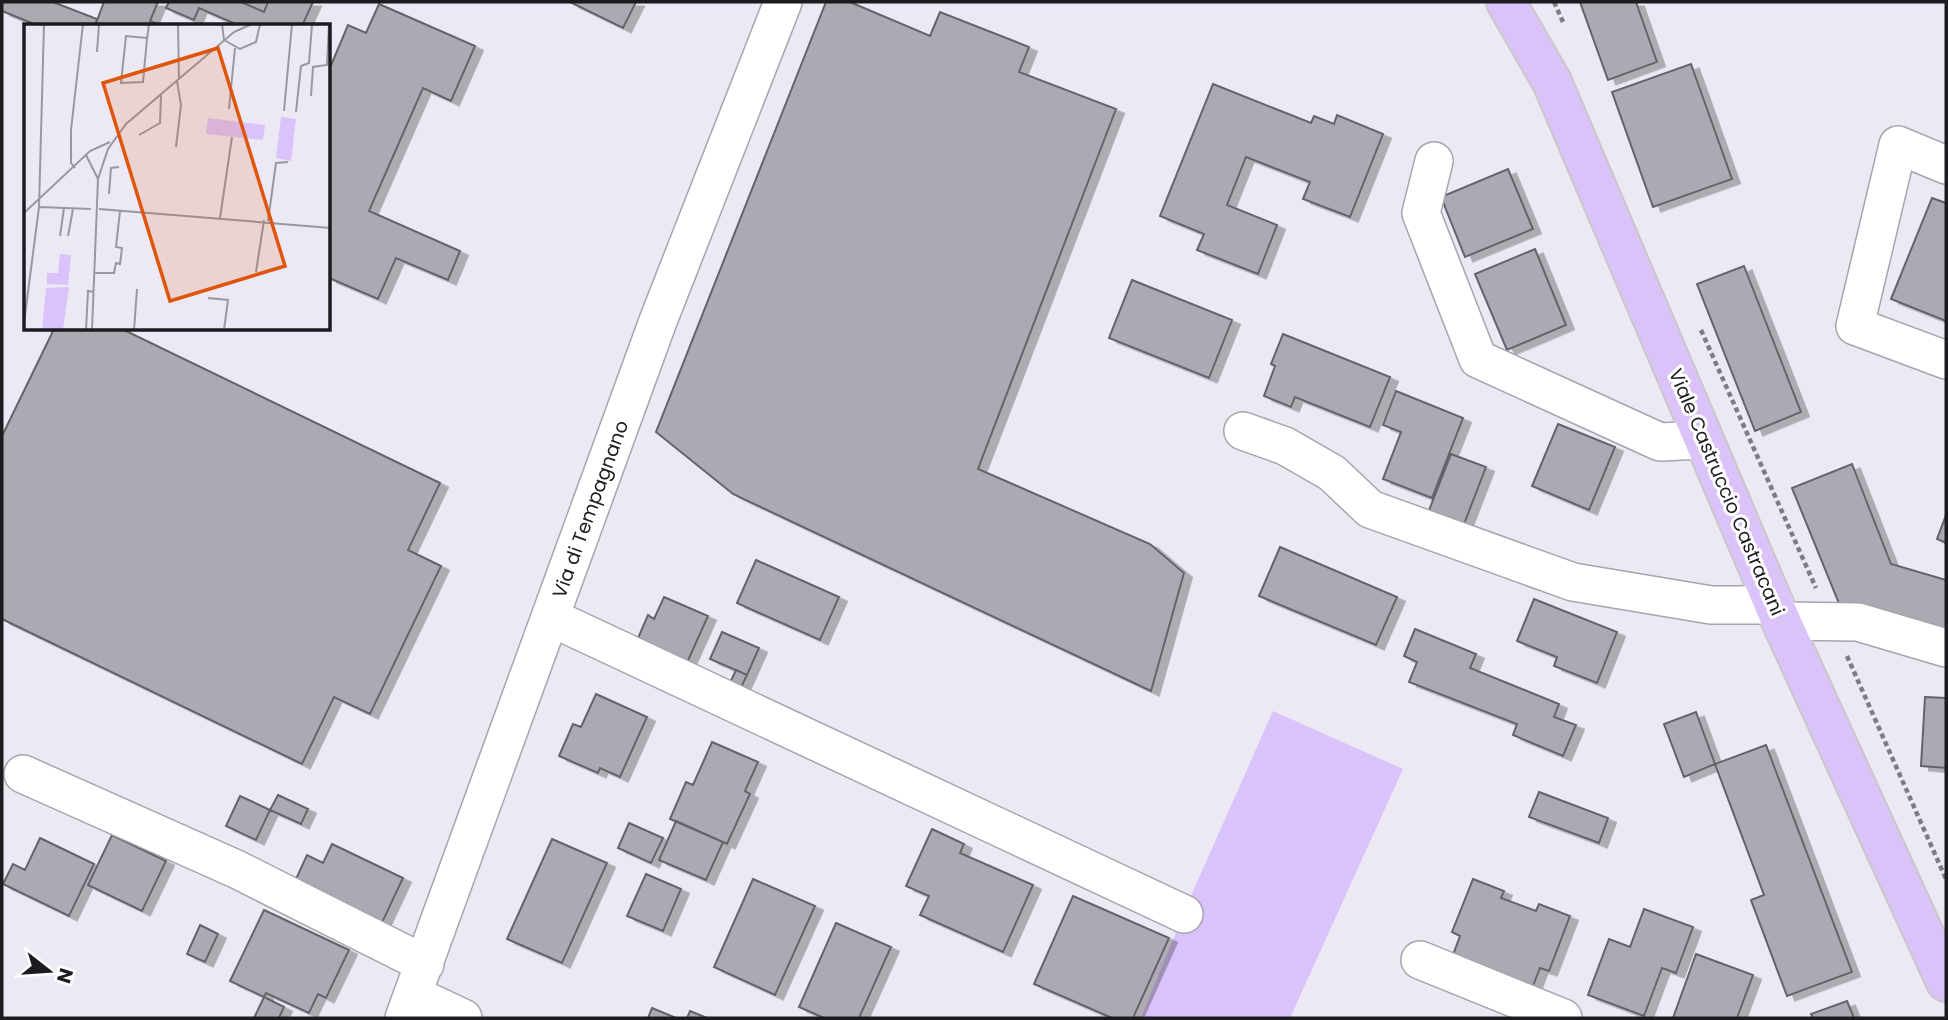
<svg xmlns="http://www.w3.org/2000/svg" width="1948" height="1020" viewBox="0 0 1948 1020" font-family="Poppins,sans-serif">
  <defs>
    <filter id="shadow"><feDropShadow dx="8" dy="4.5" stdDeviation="0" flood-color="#0004"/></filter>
  </defs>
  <rect width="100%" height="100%" fill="#ede9f4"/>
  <!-- green -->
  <path fill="#dac3fa" d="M1273 711 1403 769 1290 1018H1141L1190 898Z"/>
  <!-- building -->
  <path fill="#ada9b3" stroke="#66626b" stroke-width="2" filter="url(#shadow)" d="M2 2H53L97 19 95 26H39L2 11Z
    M104 2H158L150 21 163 26H95Z
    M169 2H241L264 12 268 2H313L302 26H240L199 8 194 20 166 8Z
    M241 2H268L264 12Z
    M570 2H636L623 28Z
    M826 2H850L930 36 940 12 1029 47 1019 72 1116 109 978 469 1150 544 1184 573 1151 691 733 494 656 432Z
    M1580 2H1636L1657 62 1608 80Z
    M379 4 475 46 451 101 423 88 369 211 460 251 448 280 396 258 378 299 329 278V70L348 25 366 33Z
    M1691 64 1732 179 1653 207 1612 92Z
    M1213 84 1311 123 1314 116 1334 124 1337 115 1383 134 1350 217 1303 199 1310 182 1246 157 1227 205 1277 225 1258 274 1197 250 1204 234 1160 216Z
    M1508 169 1533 229 1465 257 1441 197Z
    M1932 198 1946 203V321L1891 299Z
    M1535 249 1566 325 1507 350 1475 274Z
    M1744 266 1801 412 1755 431 1697 284Z
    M1132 280 1232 320 1209 378 1109 338Z
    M54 329H122L440 483 408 550 441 566 370 714 334 697 302 764 2 619V436Z
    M1283 334 1390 377 1370 427 1295 397 1291 407 1264 396 1275 366 1271 364Z
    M1396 391 1463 418 1432 498 1383 479 1401 432 1383 425Z
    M1558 424 1615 447 1589 510 1532 486Z
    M1451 454 1486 467 1461 532 1426 518Z
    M1852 464 1891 564 1946 580V637L1840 606 1792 488Z
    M1946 515V543L1937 539Z
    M1280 547 1397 597 1376 645 1259 596Z
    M756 560 839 597 820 640 737 603Z
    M664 597 708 616 682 674 632 652 648 615 654 619Z
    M1534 599 1617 632 1597 683 1554 666 1557 657 1517 641Z
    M1415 629 1476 654 1470 668 1559 704 1554 717 1576 725 1563 756 1513 735 1517 724 1409 682 1417 662 1404 656Z
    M722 632 759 648 747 675 710 659Z
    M736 670 747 675 739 692 728 687Z
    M596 694 647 717 620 777 600 768 598 773 559 756 573 724 581 727Z
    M1925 697 1946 698V768L1921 766Z
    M1696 712 1715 764 1684 777 1664 724Z
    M712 742 758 762 745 791 750 794 727 844 670 819 686 782 693 785Z
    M1766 745 1852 972 1787 996 1751 900 1764 895 1715 764Z
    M1539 792 1608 818 1599 843 1529 817Z
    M278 795 308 809 301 824 270 810Z
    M240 796 270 810 256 840 226 826Z
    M676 821 723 842 706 880 659 860Z
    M629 823 663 838 651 863 618 848Z
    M932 829 964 844 960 853 1033 885 1003 952 920 915 929 896 906 886Z
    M112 835 166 861 142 911 88 885Z
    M40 838 94 864 69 916 3 884 13 864 25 870Z
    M552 839 607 863 562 963 507 939Z
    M332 844 403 878 380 927 291 890 307 855 323 863Z
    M646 874 681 889 663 931 627 916Z
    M753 879 815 906 775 995 714 967Z
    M1473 879 1504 891 1501 898 1536 911 1539 904 1570 916 1549 971 1540 968 1533 986 1453 955 1460 936 1452 932Z
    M1073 896 1169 938 1133 1018H1112L1034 984Z
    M1644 909 1693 927 1676 973 1662 968 1644 1016 1588 995 1609 939 1630 947Z
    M264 910 349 950 326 998 318 994 309 1013 266 993 264 997 230 981Z
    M836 923 891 947 859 1018H824L799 1007Z
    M200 925 218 934 205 962 187 954Z
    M1696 954 1753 975 1737 1018H1673Z
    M264 997 284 1007 279 1018H254Z
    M1847 1001 1854 1018H1813L1811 1014Z
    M652 1008 676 1018H648Z
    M690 1011 707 1018H687Z"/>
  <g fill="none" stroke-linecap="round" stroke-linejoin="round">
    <!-- minor casing -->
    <g stroke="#a7a4ad" stroke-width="40">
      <path id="minor" d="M1434 161 1421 213 1478 359 1660 442 1704 440
        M1946 165 1898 145 1855 326 1946 360
        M1243 431 1285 446 1332 473 1370 509 1573 582 1711 605H1775
        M550 617 1184 914
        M1781 621 1858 622 1946 648
        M23 774 236 869 425 964
        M1420 960 1563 1018
        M414 995 463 1018
        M404 1018 658 321 783 2"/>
    </g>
    <!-- major casing -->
    <g stroke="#c9c8c9" stroke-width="42">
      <path id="major" d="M1506 2 1552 82 1781 621 1946 982"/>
    </g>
    <!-- path -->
    <path stroke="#7e7c83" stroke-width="4.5" stroke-dasharray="5 3.5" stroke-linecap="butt" d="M1554 2 1563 22
      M1701 330 1816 588
      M1847 656 1946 879"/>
    <!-- minor -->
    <use href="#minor" stroke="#fff" stroke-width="37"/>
    <!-- major -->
    <use href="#major" stroke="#dbc3fa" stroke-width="38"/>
  </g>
  <g text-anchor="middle" stroke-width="6" stroke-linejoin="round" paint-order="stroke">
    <!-- street labels -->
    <g font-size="19" fill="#1c1b1f" stroke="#fff">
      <text transform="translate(1727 492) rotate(67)" y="7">Viale Castruccio Castracani</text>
      <text transform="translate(590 509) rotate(-70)" y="7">Via di Tempagnano</text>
    </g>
  </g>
  <!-- overview -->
  <g transform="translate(24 24)">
    <rect width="306" height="306" fill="#ede9f4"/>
    <path d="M257 93 272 95 267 137 252 134ZM184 94 241 101 239 116 182 110ZM36 230 47 231 44 261 23 260V249H34ZM45 263 39 306H18L22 264Z" fill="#dac3fa"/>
    <path fill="none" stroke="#99979f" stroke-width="2" d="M154 0 155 56M198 0 200 16 216 25 232 18 236 0M123 14 102 12 97 59 119 58 121 36 123 15 125 0M73 28 75 0M287 72 289 43 303 41 305 0M205 85 211 24M260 87 268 0M272 88 277 42 285 39 288 0M115 111 136 99 137 71M152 123 157 81 153 57M62 131 74 155M51 144 47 139V106L59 0M85 170 87 144 95 143M15 183 67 185M75 185 307 204M0 189 66 127 86 118M196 194 208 113M244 197 252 139 264 138M36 212 40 184M44 212 49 185M232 248 240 196M71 249H90L92 239 96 240 98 224 92 223 96 187M184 274 204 276 200 306M0 299 15 183 20 0M62 306 64 267 70 268M68 306 74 155 84 125 102 100 210 8 228 0M110 306 113 265"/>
    <path fill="#de560d" fill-opacity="0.15" stroke="#de560d" stroke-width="3.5" d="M194 24 261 242 146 277 79 59Z"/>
    <rect width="306" height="306" fill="none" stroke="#1c1b1f" stroke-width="3.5"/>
  </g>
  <!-- border -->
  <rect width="1948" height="1020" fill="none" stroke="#1c1b1f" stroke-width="7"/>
  <!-- north arrow -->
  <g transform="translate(49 971) rotate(107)" stroke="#ffffff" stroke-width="5" paint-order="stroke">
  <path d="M0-5L12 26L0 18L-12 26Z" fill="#1c1b1f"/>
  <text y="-10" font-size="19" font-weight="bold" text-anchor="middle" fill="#1c1b1f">N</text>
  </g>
</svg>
